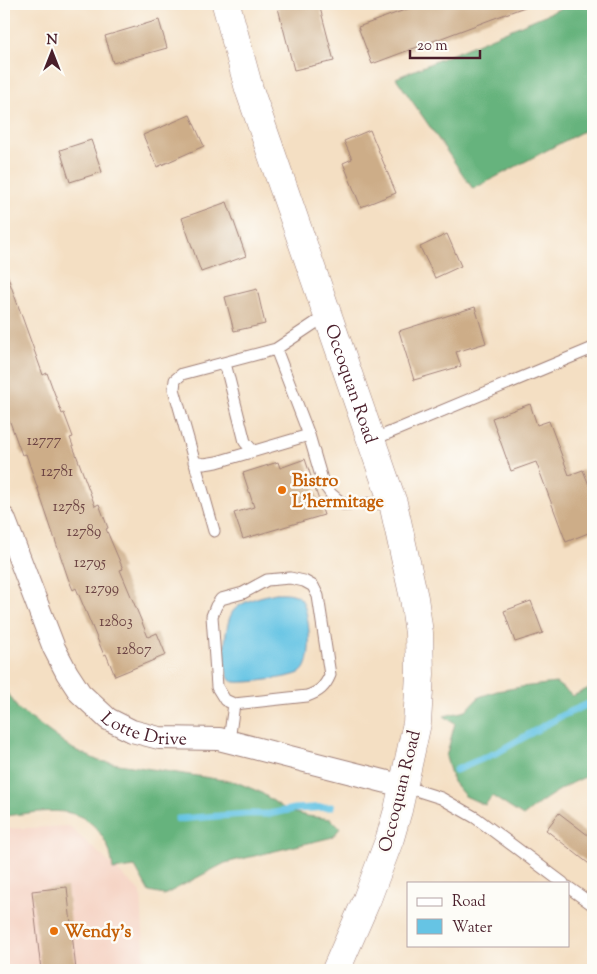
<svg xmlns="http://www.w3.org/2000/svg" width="597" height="974" viewBox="0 0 597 974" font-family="'Sorts Mill Goudy',serif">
  <rect width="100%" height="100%" fill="#fdfcf7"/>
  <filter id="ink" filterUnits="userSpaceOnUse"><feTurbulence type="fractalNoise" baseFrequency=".02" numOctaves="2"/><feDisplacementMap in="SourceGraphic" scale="10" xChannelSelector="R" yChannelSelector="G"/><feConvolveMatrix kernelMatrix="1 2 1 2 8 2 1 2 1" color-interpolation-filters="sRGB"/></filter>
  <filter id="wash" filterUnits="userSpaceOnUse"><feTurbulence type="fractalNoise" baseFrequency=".0096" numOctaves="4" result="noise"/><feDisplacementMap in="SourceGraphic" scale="20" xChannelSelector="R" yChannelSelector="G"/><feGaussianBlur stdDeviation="1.12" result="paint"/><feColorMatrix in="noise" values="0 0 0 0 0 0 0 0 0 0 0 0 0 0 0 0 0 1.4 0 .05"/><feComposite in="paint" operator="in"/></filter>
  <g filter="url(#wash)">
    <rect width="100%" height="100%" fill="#f4dfc3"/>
    <!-- built -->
    <path fill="#f5d2c2" d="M69 826 141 892 145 970H4V829Z"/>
    <!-- forest -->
    <path fill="#66b37d" stroke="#586954" d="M571 4H593V126L473 189 396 78Z
      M556 683 573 696 593 686V776L590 775C565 785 544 799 523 816L492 796 485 805 465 796 453 782 446 757 455 723 444 716 466 711 479 697 497 691 521 687Z
      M4 691 10 696 18 709 73 749 99 761 236 782 260 792 288 811 307 816 331 819 340 828 333 837 225 863 164 895 149 892 135 867 113 870C112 862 111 854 108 847 86 799 46 812 4 816Z"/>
    <!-- water -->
    <path fill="#66c4e4" stroke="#587288" d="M276 593C285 593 295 592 301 599 310 611 314 663 301 672 295 677 254 682 245 682 241 682 233 683 230 680 221 669 224 621 234 610 244 600 263 596 276 593Z"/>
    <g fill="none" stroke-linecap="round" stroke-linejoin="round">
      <!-- stream -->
      <path stroke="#66c4e4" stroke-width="7" d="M456 770 498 752 561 716 593 702
        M178 819 246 814H269L294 809 331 807"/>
    </g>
    <g id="blocks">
      <!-- building -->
      <path fill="#cdad88" d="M277 4H319L334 61 294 70Z
        M421 4H527V6L372 64 358 27Z
        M159 20 167 48 113 63 105 36Z
        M190 115 204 146 157 167 143 135Z
        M370 130 396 193 361 207 343 163 352 159 344 141Z
        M91 140 102 172 70 182 60 150Z
        M227 202 246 256 201 272 182 218Z
        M447 234 461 266 435 278 420 247Z
        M6 272 43 375 47 373 62 414 64 413 73 437 70 438 95 506 99 504 108 528 106 529 123 569 120 570 141 620 148 637 157 633 166 655 115 676 106 654 104 655 76 588 73 590 68 578 26 454 22 455 10 422 4 414V273Z
        M257 289 265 324 234 331 225 297Z
        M475 307 486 343 456 352 461 366 414 380 399 331Z
        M530 404 537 425 549 421 569 475 583 470 589 485 593 483V531L566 542 536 462 511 471 492 418Z
        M305 459 324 515 243 539 234 513 254 507 243 473 278 462 280 468Z
        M531 601 543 633 515 642 504 611Z
        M559 813 593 839V867L546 830Z
        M67 887 76 970H41L32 891Z"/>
    </g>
  </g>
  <g filter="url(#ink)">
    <use href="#blocks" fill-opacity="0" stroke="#9f7f77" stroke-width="1"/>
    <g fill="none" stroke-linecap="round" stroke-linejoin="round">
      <!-- lane casing -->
      <g stroke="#9f7f77" stroke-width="13">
        <path id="lane" d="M276 349 309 435 323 483 331 494 343 504 393 503
          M225 363 245 442 253 451
          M372 440 593 348
          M194 462 204 464 217 462 309 435
          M214 531 174 389 175 380 182 374 276 349 327 315
          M229 741 234 704 307 696C319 692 325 687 330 675L318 596 313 586 304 581 290 578 267 580 243 593 221 599 216 606 212 616 217 687 225 700 234 704
          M403 786 441 798 476 818 563 883
          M568 887 593 905"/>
      </g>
      <!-- street casing -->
      <g stroke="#9f7f77" stroke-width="24">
        <g id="street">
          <path id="s1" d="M4 518 54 648 67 673 80 693 108 719 132 731 159 738 219 739 403 786"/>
        </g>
      </g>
      <!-- secondary casing -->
      <g stroke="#9f7f77" stroke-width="29">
        <g id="secondary">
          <path id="s2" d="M226 4 249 89 393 503 414 598 419 633 420 674 417 723 398 810 390 838 367 899 336 970"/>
        </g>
      </g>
      <!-- lane -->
      <use href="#lane" stroke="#fff" stroke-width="11"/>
      <!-- street -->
      <use href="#street" stroke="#fff" stroke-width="22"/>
      <!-- secondary -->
      <use href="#secondary" stroke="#fff" stroke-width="28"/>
    </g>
  </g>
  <!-- markers -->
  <g fill="#e8710a" stroke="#fdfcf7" stroke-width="2">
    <circle cx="282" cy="490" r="5"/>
    <circle cx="54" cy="931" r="5"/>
  </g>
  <g text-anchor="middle" stroke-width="5" stroke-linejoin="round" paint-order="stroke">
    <!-- number labels -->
    <g font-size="15" fill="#6b4242">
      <text x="44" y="445">12777</text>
      <text x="57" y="476">12781</text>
      <text x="69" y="511">12785</text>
      <text x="84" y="536">12789</text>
      <text x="90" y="567">12795</text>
      <text x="102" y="593">12799</text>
      <text x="116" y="626">12803</text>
      <text x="134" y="654">12807</text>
    </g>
    <!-- street labels -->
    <g font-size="18" fill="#4a1f2b" stroke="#fdfcf7">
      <text dy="6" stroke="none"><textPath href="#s2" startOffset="400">Occoquan Road</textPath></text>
      <text dy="6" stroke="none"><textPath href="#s1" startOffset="268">Lotte Drive</textPath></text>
      <text transform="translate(399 791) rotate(-76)" y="6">Occoquan Road</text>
    </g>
    <!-- food labels -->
    <g font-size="18" font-weight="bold" fill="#c56008" stroke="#fdfcf7" text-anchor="start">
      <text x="292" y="486">Bistro<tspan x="292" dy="21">L'hermitage</tspan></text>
      <text x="64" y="937">Wendy's</text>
    </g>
  </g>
  <!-- margin -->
  <rect width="597" height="974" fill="none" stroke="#fdfcf7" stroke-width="20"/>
  <!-- legend -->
  <rect x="407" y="882" width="162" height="65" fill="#fdfcf7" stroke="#b5a4a5"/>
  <rect x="417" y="898" width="25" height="8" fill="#ffffff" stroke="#b5a4a5"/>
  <text x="452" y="906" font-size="15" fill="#4a1f2b">Road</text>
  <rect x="417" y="919" width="25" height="15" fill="#66c4e4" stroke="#b5a4a5"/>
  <text x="452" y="932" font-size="15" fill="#4a1f2b">Water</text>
  <!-- north arrow -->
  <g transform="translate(52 52)" stroke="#fdfcf7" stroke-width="4" paint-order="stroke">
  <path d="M0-4L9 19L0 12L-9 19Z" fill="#4a1f2b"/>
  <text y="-8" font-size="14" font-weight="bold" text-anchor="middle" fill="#4a1f2b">N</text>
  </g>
  <!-- scale -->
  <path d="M410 50v8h70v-8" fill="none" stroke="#4a1f2b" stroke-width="2.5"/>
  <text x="417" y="50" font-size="15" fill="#4a1f2b" stroke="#fdfcf7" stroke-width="4" paint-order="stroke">20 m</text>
</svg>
